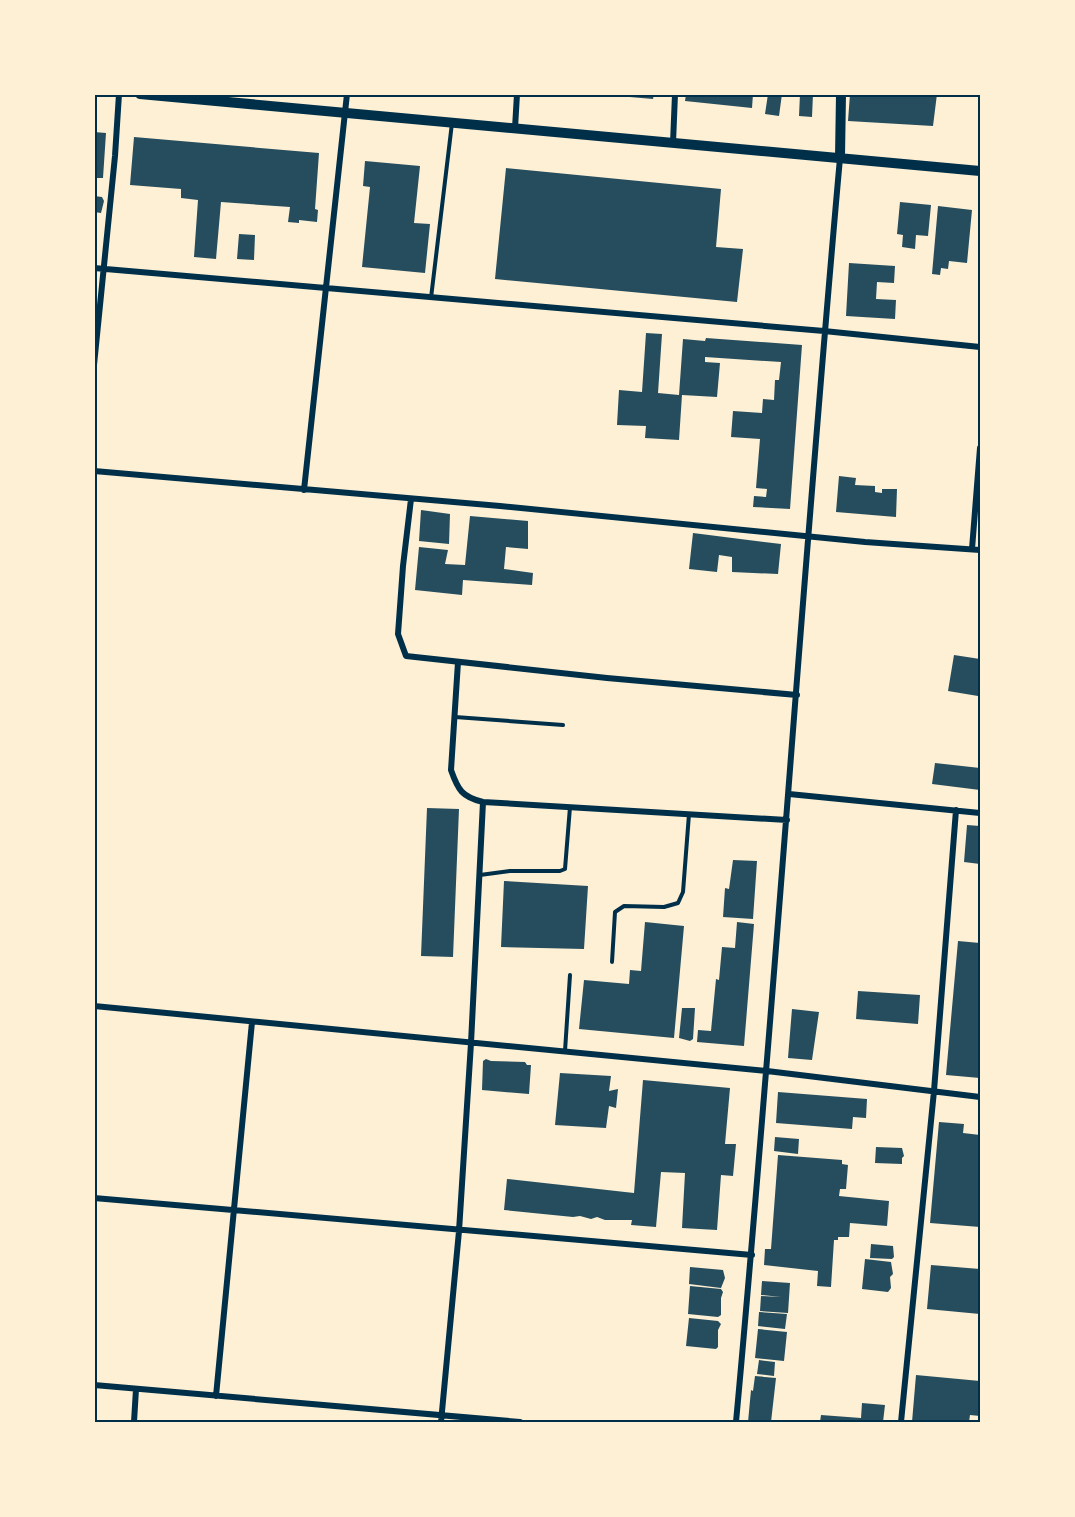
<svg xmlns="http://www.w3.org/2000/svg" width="1075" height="1517" viewBox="0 0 1075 1517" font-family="'Golos Text',sans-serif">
  <rect width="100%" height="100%" fill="#fdf0d5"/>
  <!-- building -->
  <path fill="#264d5e" d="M618 94H654L653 99 618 96Z
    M686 94H753L752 108 685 101Z
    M768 94H782L779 116 765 114Z
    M800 94H813L812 117 799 116Z
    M850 94H937L933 126 848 121Z
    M94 132 106 133 103 178H94Z
    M134 137 319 153 315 209 318 210 317 222 299 220V223L288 222 290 207 221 202 216 259 194 257 198 200 181 198V189L130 185Z
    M365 161 420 166 414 223 430 224 425 273 362 267 370 187 363 186Z
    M506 168 721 189 716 247 743 249 737 302 495 279Z
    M94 196 102 197 104 201 101 213 94 212Z
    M900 202 931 205 928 236 916 235 915 249 902 247 903 235 897 234Z
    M938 206 972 210 967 263 949 261 948 269 941 268 940 275 932 274Z
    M239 234 255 235 254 260 237 259Z
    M849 263 895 266 894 283 877 282 876 299 896 300 895 319 846 316Z
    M646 333 662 334 658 393 679 395 683 339 705 341 706 338 802 345 790 509 753 507 754 496 766 497 767 489 756 488 760 439 731 437 733 411 762 413 763 399 774 400 775 380H779L781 362 705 357V362L720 363 717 397 682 395 679 440 645 438 646 426 617 425 619 390 642 392Z
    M839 476 856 478 855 485 875 486V492L882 493V489H897L896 517 836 512Z
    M421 510 450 514 449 544 419 541Z
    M470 516 528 521V549L506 547 504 569 533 573 532 585 463 580 462 595 415 590 419 547 448 550 445 564 465 565Z
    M693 533 781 544 778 574 732 572V557L719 555 717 572 689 569Z
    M954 655 980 659V680L978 696 948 691Z
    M935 763 980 768V790L932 784Z
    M427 808 459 809 453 957 421 956Z
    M967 825 980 826V864L964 862Z
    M733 860 757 861 753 919 723 917 725 888 729 889Z
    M504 881 588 886 584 949 501 947Z
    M645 922 684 926 674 1038 579 1029 584 980 629 984 630 970 641 971Z
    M737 922 754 924 744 1046 697 1042 698 1030 711 1031 716 979 719 980 722 947 735 948Z
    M958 941 980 943V1078L946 1075Z
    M858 991 920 995 918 1024 856 1019Z
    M682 1008H695L693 1039 690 1041 679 1038Z
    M792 1009 819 1012 812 1060 788 1058Z
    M486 1059 491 1061 525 1062 527 1065H531L529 1094 482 1090 483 1061Z
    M560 1073 611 1076 609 1091 618 1089 616 1108 609 1106 606 1128 555 1125Z
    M643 1080 730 1088 725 1144H736L733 1176 721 1175 717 1230 682 1228 685 1173 661 1172 656 1227 631 1225 632 1220H605L597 1217 591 1219 580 1216 573 1217 504 1210 507 1179 634 1193Z
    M778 1092 867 1099 866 1118 853 1117 852 1129 776 1123Z
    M939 1122 964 1124 963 1133 980 1135V1227L930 1223Z
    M775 1137 799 1139 798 1154 774 1151Z
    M876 1147 902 1148 904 1156 902 1158V1164L875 1163Z
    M778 1155 842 1160V1164L848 1165 846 1189H840L839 1196 889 1201 887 1226 850 1223 849 1237H838V1240H834L831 1287 817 1286 818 1271 764 1265 765 1249H771Z
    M871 1244 893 1246 894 1257 892 1259 870 1258Z
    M865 1259 891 1262 893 1274 890 1277 891 1288 888 1292 862 1289Z
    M931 1265 980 1269V1314L927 1309Z
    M690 1267 723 1270 725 1278 721 1288 689 1284Z
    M762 1281 790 1283 788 1313 760 1311 761 1296 781 1297 761 1295Z
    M690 1286 721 1289 723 1292 721 1298V1315L718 1317 688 1314Z
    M759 1312 787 1314 785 1329 758 1326Z
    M689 1318 718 1321 721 1324 718 1330V1347L716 1349 686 1346Z
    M758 1329 787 1332 784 1361 755 1358Z
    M759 1360 775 1362 774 1376 757 1374Z
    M916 1375 980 1381V1416L970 1415 969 1422H912Z
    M755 1376 776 1378 771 1422H748L751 1390 753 1391Z
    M862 1403 885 1405 883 1422H820L821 1415 861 1418Z"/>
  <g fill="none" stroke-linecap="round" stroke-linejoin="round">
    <!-- service -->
    <path stroke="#003049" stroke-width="4" d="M431 298 452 123
      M455 717 563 725
      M480 875 510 871H560L565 869 570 807
      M612 962 615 912 624 906 664 907 678 903 683 892 689 814
      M565 1051 570 975"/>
    <!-- minor -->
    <path stroke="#003049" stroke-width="6" d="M515 128 517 94
      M673 143 675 94
      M94 268 824 331 980 347
      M94 365 115 156 119 94
      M94 471 500 506 865 542 980 550
      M304 490 347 94
      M411 499 403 566 398 634 406 656 607 678 797 695
      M972 549 980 448
      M458 662 451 770C458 790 462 797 483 802L787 820
      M789 794 980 813
      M94 1006 767 1071 980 1097
      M94 1198 752 1255
      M94 1385 520 1422
      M216 1396 252 1022
      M134 1422 136 1389
      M441 1422 459 1231 471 1043 483 802
      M736 1422C775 1001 802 579 840 158
      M901 1422 934 1091 956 810"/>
    <!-- tertiary -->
    <path stroke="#003049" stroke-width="10" d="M140 94 980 171
      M840 157 841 94"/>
  </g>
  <!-- border -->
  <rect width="1075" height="1517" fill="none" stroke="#fdf0d5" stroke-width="192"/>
  <rect x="96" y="96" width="883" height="1325" fill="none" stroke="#003049" stroke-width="2"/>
</svg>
